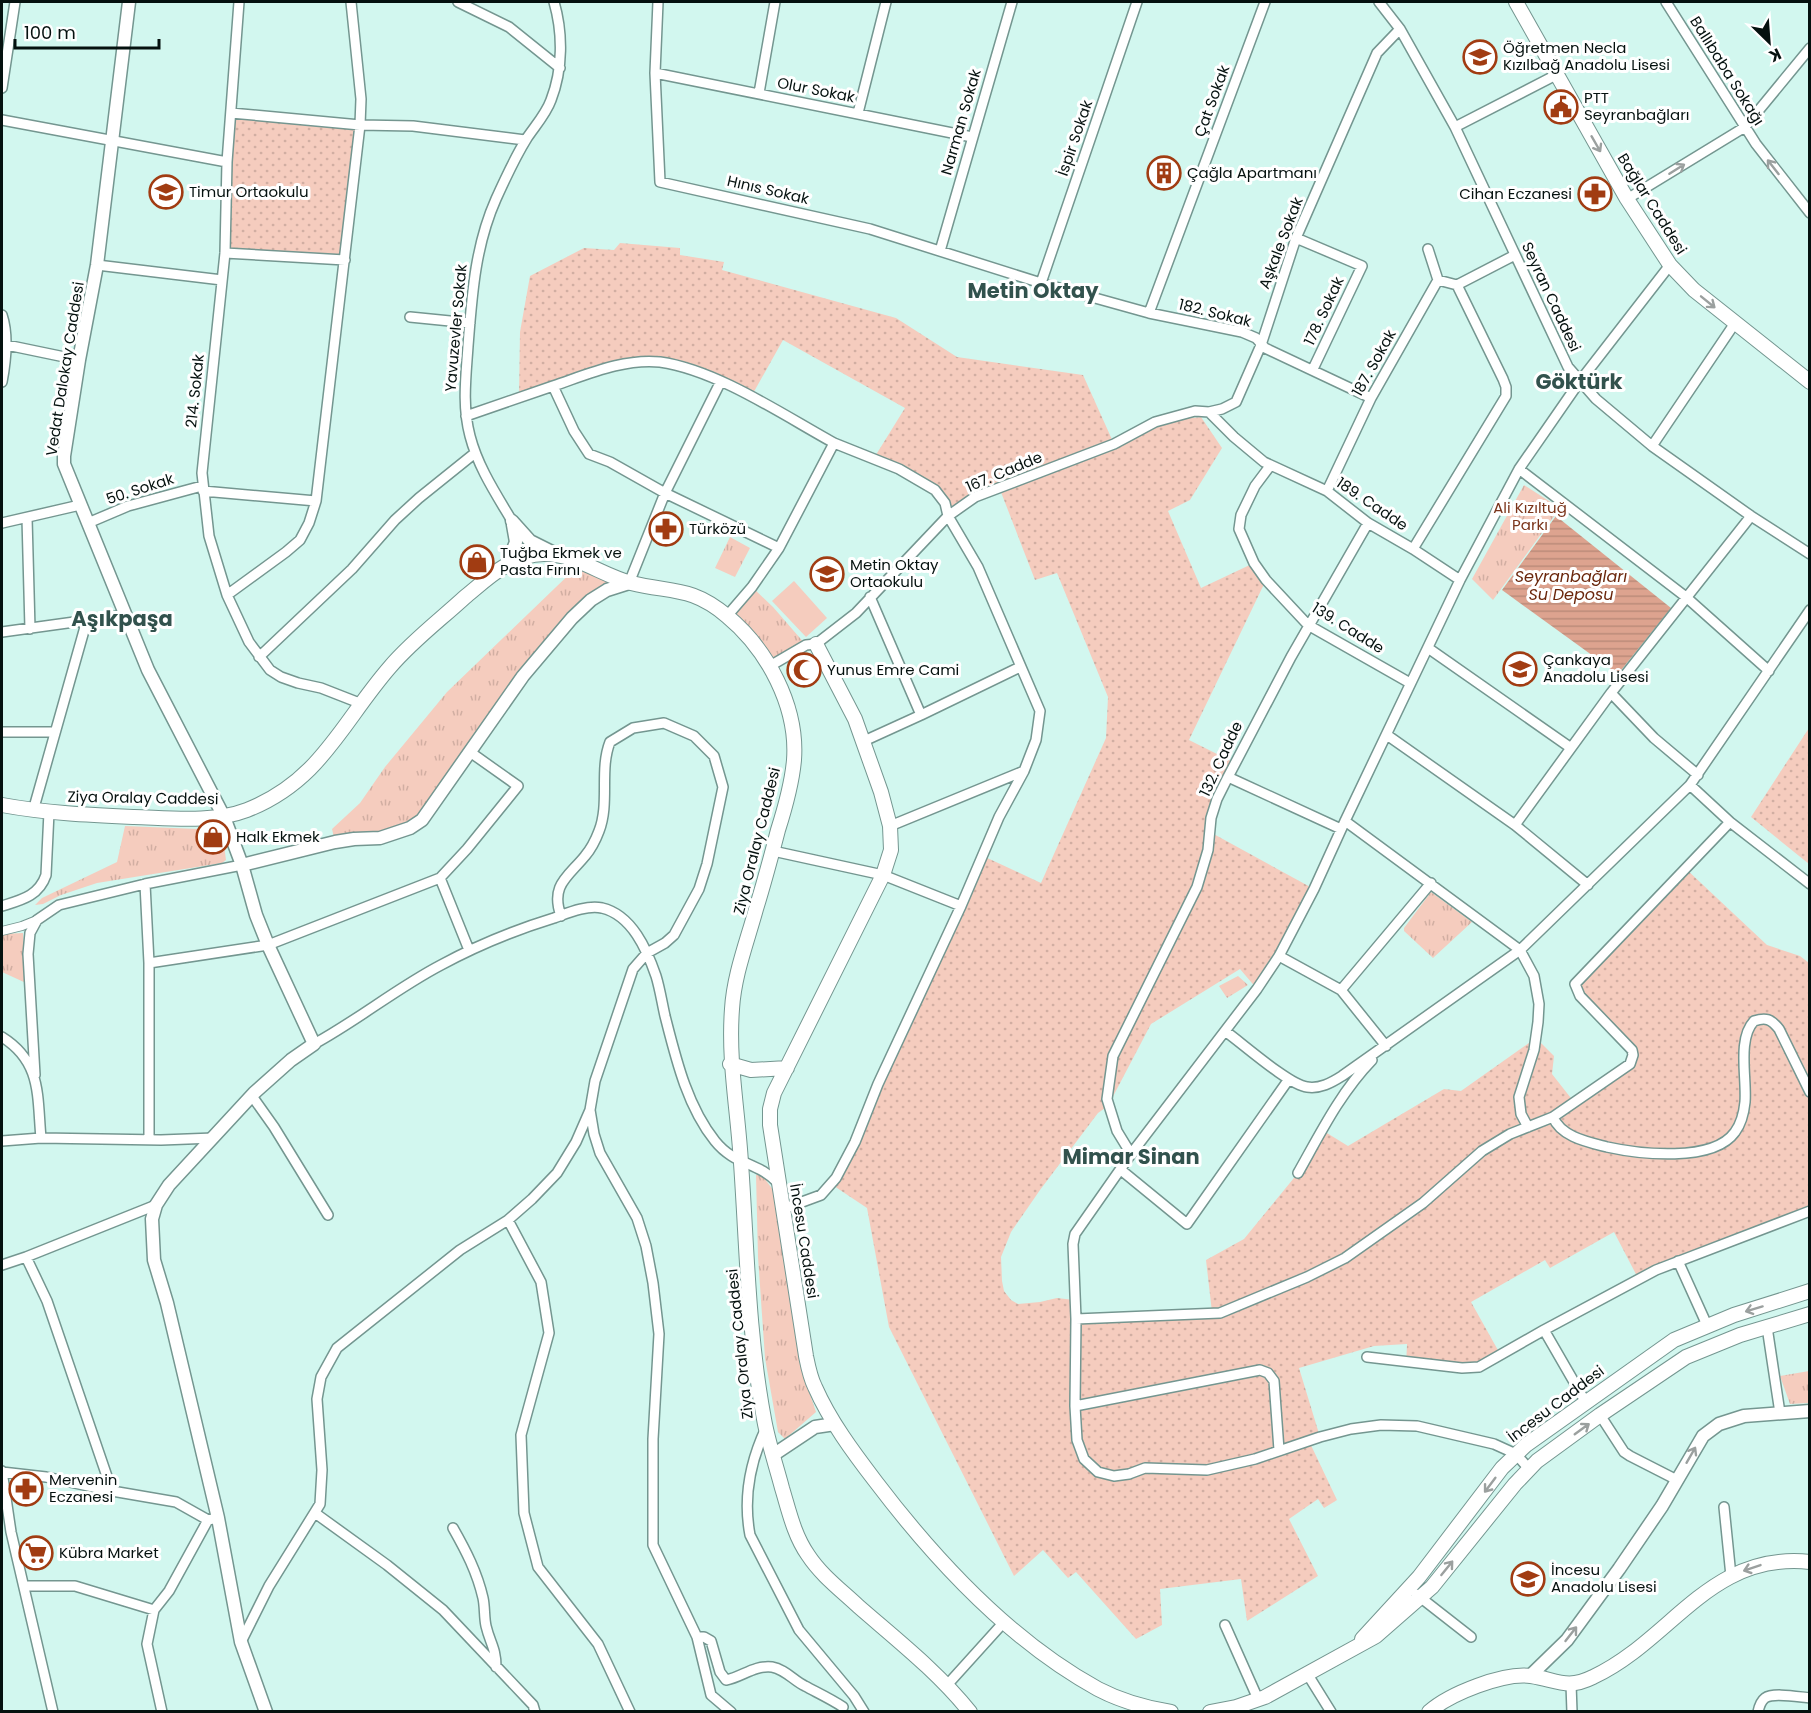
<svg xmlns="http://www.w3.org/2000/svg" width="1811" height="1713" viewBox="0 0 1811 1713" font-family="Poppins,sans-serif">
  <defs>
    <pattern id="grass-dots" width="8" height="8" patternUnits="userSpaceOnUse" patternTransform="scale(1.5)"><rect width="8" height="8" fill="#f5ccbe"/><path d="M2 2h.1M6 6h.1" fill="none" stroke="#d1aea2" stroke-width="1.8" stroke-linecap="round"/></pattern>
    <pattern id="park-tufts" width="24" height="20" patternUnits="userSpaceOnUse" patternTransform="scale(1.5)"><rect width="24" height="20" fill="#f5ccbe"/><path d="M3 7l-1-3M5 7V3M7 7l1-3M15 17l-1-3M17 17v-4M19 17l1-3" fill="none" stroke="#d1aea2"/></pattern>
    <pattern id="water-rules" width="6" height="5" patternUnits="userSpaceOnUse" patternTransform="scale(1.5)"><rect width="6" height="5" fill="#dda38f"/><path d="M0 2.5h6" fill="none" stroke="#bc8b7a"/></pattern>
  </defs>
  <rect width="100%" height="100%" fill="#d2f7ef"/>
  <!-- grass -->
  <path fill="url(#grass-dots)" d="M231 113 360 125 345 260 225 253Z
    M620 243 680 248V255L724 262 722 270 896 318 957 357 1083 375 1114 444 1155 422 1201 417 1222 448 1190 500 1168 511 1201 588 1254 563 1266 580 1189 740 1235 763 1210 832 1314 889 1257 989 1240 969 1151 1024 1108 1106 1098 1113 1040 1190 1011 1232 1001 1257 1002 1281 1004 1291 1011 1300 1018 1304 1040 1302 1057 1298 1074 1300 1076 1319 1212 1312 1206 1260 1244 1239 1298 1173 1322 1130 1348 1146 1444 1089 1461 1091 1536 1038 1554 1056 1552 1074 1574 1102 1630 1064 1633 1055 1576 988 1685 868 1767 945 1800 956 1809 963V1211L1639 1280 1614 1232 1550 1268 1545 1260 1471 1302 1499 1352 1467 1372 1406 1367 1407 1344 1374 1346 1299 1368 1320 1437 1309 1441 1337 1500 1324 1508 1318 1499 1289 1519 1318 1576 1247 1621 1241 1579 1160 1589 1162 1625 1136 1639 1076 1572 1068 1578 1043 1550 1014 1576 889 1327 867 1208 831 1184 983 856 1041 883 1106 738 1108 697 1057 573 1035 580 999 487 948 516 935 490 874 458 905 408 783 340 751 397 681 366 628 364 519 398 520 332 530 276 584 248 614 250Z
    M1809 728V864L1751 817Z"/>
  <!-- park -->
  <path fill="url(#park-tufts)" d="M1524 485 1560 508 1493 600 1472 579Z
    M730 537 750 548 735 577 715 568Z
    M582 562 629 583 572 618 410 828 335 842 332 829 360 803 385 767 447 692Z
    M752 587 773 607 806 645 770 666 727 616Z
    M125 826 222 830 226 860 222 863 97 883 61 895 43 904 35 905 42 898 117 862Z
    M1431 892 1472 922 1433 958 1404 931V928Z
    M23 933 26 983 2 972V934Z
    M1238 976 1248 985 1227 998 1219 986Z
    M761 1174 777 1195 794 1324 803 1374 816 1412 785 1439 778 1432 765 1358 758 1257 756 1175Z
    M1809 1371V1403L1790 1404 1780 1376Z"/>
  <!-- garden -->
  <path fill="#f5ccbe" d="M794 581 827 618 806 637 772 601Z"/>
  <!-- water -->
  <path fill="url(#water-rules)" d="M1556 516 1671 608 1618 674 1502 590Z"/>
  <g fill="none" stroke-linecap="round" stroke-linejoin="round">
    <!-- pedestrian casing -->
    <g stroke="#749690" stroke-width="10">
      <path id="pedestrian" d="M2 931 22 926 37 920"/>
    </g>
    <!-- minor casing -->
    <g stroke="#749690" stroke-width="12">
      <path id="minor" d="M239 2 227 162 225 253 202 473 209 536 227 595 249 642 270 670 281 677 298 683 321 688 362 704
        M458 2 509 27 560 68
        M658 2 655 73 660 182 870 229 1041 283 1149 313 1242 332 1256 338 1265 348 1371 398
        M1379 2 1400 29 1455 127 1568 367 1596 399 1652 446 1751 516 1810 554
        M1666 2 1756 144 1810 213
        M655 73 972 137
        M2 88 15 2
        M759 93 775 2
        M231 113 360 125 413 126 525 140
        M858 113 886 2
        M2 120 227 162
        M1455 127 1556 75
        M1627 199 1745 127 1810 48
        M1296 238 1362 266 1313 369
        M940 251 1012 2
        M225 253 345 260
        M97 265 222 280
        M1041 283 1137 2
        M1457 285 1515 255
        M1149 313 1265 2
        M2 315C9 336 6 361 2 382
        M410 317 470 323
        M2 344 79 360
        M553 386 574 431 589 454 610 462 665 493 779 548
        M1209 412 1234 437 1264 462 1327 491 1368 523 1413 549 1460 580
        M466 416C495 406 524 396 553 386 586 375 624 358 660 362 717 370 783 415 834 443L779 548 752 587 727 616
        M1652 446 1735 323
        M1270 466 1255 486 1241 515 1239 529 1254 563 1266 580 1308 625 1410 683
        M1519 469 1686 597 1769 671
        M203 491 316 501
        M1327 491 1371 398 1438 280 1428 249
        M27 518 30 629
        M512 521C496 494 478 467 470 436 462 406 466 376 468 346 472 295 475 246 496 199 505 179 515 157 527 138 535 126 546 114 551 100 563 69 563 33 554 2
        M2 523 80 505
        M88 523 128 506 202 486
        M1413 549 1506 396V387L1503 379 1457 285 1438 280
        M629 583 665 493 721 381
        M227 595 286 552 300 540 309 523 316 501 360 125 361 99 351 2
        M2 632 125 615
        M1428 648 1571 748
        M259 657 352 569 395 520 419 498 475 453
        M770 666 806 645 816 644 856 613 948 516 975 497 1114 444 1155 422 1195 411 1209 412 1222 409 1236 402 1261 345 1296 238 1377 53 1400 29
        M921 715 1020 667
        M2 732H55
        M1387 735 1515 825 1588 885
        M864 741 921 715 870 597
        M1698 775 1654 738 1611 693 1751 516
        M1228 777 1341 829
        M1690 785 1730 822 1810 884
        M33 811 87 620
        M1345 821 1520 950 1534 976 1539 1004 1538 1022 1534 1050 1519 1097 1521 1114 1528 1127
        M1515 825 1611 693
        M890 826 1024 771
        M773 851 883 875 961 906
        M440 878 469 950
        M145 884 149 963V1139
        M2 906C21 900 39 896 46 875L49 812
        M1279 956 1341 990 1386 1046
        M149 963 268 945 440 878 467 849 518 786 470 752
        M1341 990 1431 883
        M1225 1031C1242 1043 1289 1085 1307 1087 1320 1089 1331 1083 1342 1076L1520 950 1690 785 1810 610
        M2 1037C42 1062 37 1096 41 1138L161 1140 214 1138
        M314 1044C358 1020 397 988 441 965 476 946 515 930 554 918 568 913 586 905 602 908 632 915 647 950 656 976 660 989 662 1003 665 1016 676 1059 687 1106 715 1141 735 1166 757 1161 778 1183
        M35 1075 28 954 30 933 37 920 59 905 145 884 242 865
        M252 1096 274 1127 328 1215
        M590 1110 594 1134 600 1153 637 1218 646 1246 653 1283 659 1334 653 1439V1545L697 1637 711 1695 731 1712
        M1553 1117C1561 1137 1588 1142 1607 1147 1639 1154 1713 1163 1735 1132 1741 1124 1744 1112 1745 1102 1747 1079 1737 1039 1754 1021 1766 1017 1771 1019 1779 1029L1810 1092
        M2 1141 41 1138
        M1131 1154 1117 1131 1107 1099 1113 1056 1197 887 1208 850 1211 818 1217 799 1228 777 1291 657 1368 523
        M1121 1170 1187 1224 1289 1079
        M1298 1173C1320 1134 1340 1093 1372 1060
        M783 1209 821 1195 836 1178 855 1142 878 1084 961 906 999 817 1024 771 1036 740 1040 711 978 567 948 516 945 503 935 490 899 469 834 443
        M508 1220 541 1282 549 1333 521 1435 524 1513 538 1567 598 1644 630 1712
        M26 1257 47 1301 112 1491
        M1678 1261 1707 1325
        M2 1265 26 1257 156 1205
        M1076 1319 1220 1313 1307 1277 1345 1258 1423 1203 1482 1151 1510 1134 1553 1117 1630 1064 1633 1055 1632 1050 1580 996 1575 984 1730 822
        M1767 1327 1780 1413
        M1367 1357 1462 1368 1479 1367 1544 1330
        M1585 1401 1544 1330 1656 1270 1810 1211
        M1075 1406 1260 1370 1268 1373 1274 1381 1279 1450
        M1600 1415 1624 1452 1630 1456 1677 1480
        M766 1428C750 1462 743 1498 750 1535L799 1630 854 1696 864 1712
        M1529 1469 1516 1454 1494 1444 1417 1426 1381 1425 1351 1429 1320 1437 1255 1459 1207 1470 1145 1468 1129 1474 1114 1476 1098 1472 1084 1459 1077 1440 1075 1406 1076 1319 1073 1244 1075 1234 1131 1154 1257 989 1279 956 1314 889 1345 821 1460 580 1519 469 1580 381 1670 265
        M2 1471 11 1532 53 1712
        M2 1472 46 1477 112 1491 176 1502 208 1520
        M1724 1507 1731 1576
        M315 1513 387 1565 443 1610 533 1705 535 1712
        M453 1528C466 1551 477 1572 483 1598 485 1607 484 1617 486 1626 490 1643 496 1648 496 1667
        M24 1586H75L154 1610
        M1416 1594 1471 1637
        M1225 1625 1258 1699
        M697 1637H704L711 1641 720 1672 726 1680C742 1677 754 1665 772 1667 785 1669 794 1681 805 1686 818 1693 831 1699 843 1707
        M241 1642 269 1586 320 1504 322 1470 317 1399 321 1377 337 1348 460 1250 508 1220 532 1199 557 1173 576 1142 590 1110 595 1081 633 969 647 953 665 943 674 935 699 889 707 864 723 787 714 756 694 736 664 723 633 728 610 742C599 770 610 803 599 831 596 839 591 849 585 856 568 877 550 885 561 916
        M1308 1675 1331 1712
        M948 1684 1004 1622
        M1571 1684 1572 1712
        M162 1712 147 1644 154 1610 169 1591 208 1520 218 1518
        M1758 1712C1759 1707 1761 1701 1765 1698 1773 1692 1799 1697 1810 1698"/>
    </g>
    <!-- tertiary casing -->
    <g stroke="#749690" stroke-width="15">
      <path id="tertiary" d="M129 2 97 265 79 360 64 456V464L148 670 224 817 242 865 256 915 268 945 314 1044 291 1060 254 1093 169 1185 156 1205 152 1219 154 1260 167 1303 218 1518 241 1642 266 1712
        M512 521 530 541 556 554
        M507 565 516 542 513 525
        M242 865 335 842 354 839 380 838 410 828 422 820 523 676 572 618 591 600 607 590 629 583
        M773 1455 815 1427 835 1424
        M1530 1676 1567 1640 1619 1569 1662 1506 1703 1436 1719 1424 1744 1416 1810 1411"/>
    </g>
    <!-- secondary casing -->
    <g stroke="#749690" stroke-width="16">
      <path id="secondary" d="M1516 2 1627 199 1670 265 1694 290 1810 382
        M816 644 855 719 881 792 890 826 891 850 883 875 774 1093 770 1109V1125L806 1356C808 1366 810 1377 815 1387 830 1421 853 1452 876 1482 936 1561 1010 1641 1098 1689 1121 1701 1146 1708 1171 1712
        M2 805C45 813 90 815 134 817 170 818 213 823 247 810 321 781 342 722 390 667 412 641 440 620 465 597 488 578 512 554 544 554 576 554 601 575 631 583 672 593 691 586 727 616 767 649 798 706 794 760 792 783 785 808 778 830 771 857 764 883 756 909 747 942 734 975 732 1009 728 1061 738 1111 741 1163 747 1248 748 1334 764 1419 768 1442 776 1465 782 1488 789 1511 794 1535 808 1555 821 1575 841 1590 858 1606 897 1640 938 1672 970 1712
        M730 1064 751 1070 787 1068
        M1362 1639 1419 1577 1502 1468 1526 1445 1674 1340 1734 1315 1810 1291
        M1210 1712 1236 1707 1265 1697 1376 1636 1432 1587 1515 1484 1537 1461 1600 1415 1686 1357 1740 1335 1810 1314
        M1429 1712C1449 1694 1504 1672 1531 1676 1557 1680 1567 1690 1593 1677 1672 1640 1710 1551 1810 1562"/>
    </g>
    <!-- pedestrian -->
    <use href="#pedestrian" stroke="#fff" stroke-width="8"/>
    <!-- minor -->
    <use href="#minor" stroke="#fff" stroke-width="9"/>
    <!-- tertiary -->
    <use href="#tertiary" stroke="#fff" stroke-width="12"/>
    <!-- secondary -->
    <use href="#secondary" stroke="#fff" stroke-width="14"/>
  </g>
  <!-- one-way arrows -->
  <defs><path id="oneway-shaft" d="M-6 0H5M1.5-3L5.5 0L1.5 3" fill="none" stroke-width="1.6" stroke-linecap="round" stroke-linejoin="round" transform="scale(1.5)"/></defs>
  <g stroke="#9ba09f">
    <use href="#oneway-shaft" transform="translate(1596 144) rotate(60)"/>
    <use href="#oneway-shaft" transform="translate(1773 167) rotate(-128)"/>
    <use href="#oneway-shaft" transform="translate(1677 169) rotate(-32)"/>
    <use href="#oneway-shaft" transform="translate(1708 302) rotate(39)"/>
    <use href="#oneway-shaft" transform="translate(1754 1309) rotate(163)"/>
    <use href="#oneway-shaft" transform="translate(1582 1429) rotate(-36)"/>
    <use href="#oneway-shaft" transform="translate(1691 1455) rotate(-60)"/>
    <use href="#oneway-shaft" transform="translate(1490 1485) rotate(127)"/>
    <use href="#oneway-shaft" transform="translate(1447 1568) rotate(-51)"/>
    <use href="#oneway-shaft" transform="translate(1752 1568) rotate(161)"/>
    <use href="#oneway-shaft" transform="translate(1571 1634) rotate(-52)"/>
  </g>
  <!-- icons -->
  <defs>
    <g id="school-ring" transform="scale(1.725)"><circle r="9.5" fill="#fff" stroke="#a13c12" stroke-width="1.5"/><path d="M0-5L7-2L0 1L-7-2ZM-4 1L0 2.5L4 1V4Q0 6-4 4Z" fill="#a13c12"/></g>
    <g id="civic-ring" transform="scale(1.725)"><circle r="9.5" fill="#fff" stroke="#a13c12" stroke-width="1.5"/><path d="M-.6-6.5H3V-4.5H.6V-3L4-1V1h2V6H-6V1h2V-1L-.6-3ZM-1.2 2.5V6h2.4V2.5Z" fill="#a13c12"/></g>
    <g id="building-ring" transform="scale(1.725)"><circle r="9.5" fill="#fff" stroke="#a13c12" stroke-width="1.5"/><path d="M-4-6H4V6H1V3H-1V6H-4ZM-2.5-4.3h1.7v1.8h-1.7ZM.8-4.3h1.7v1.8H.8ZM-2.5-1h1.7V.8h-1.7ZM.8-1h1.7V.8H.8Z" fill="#a13c12"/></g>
    <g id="pharmacy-ring" transform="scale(1.725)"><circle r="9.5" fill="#fff" stroke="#a13c12" stroke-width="1.5"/><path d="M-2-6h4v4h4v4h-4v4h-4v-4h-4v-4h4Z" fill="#a13c12"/></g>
    <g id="shop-ring" transform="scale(1.725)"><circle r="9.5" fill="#fff" stroke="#a13c12" stroke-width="1.5"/><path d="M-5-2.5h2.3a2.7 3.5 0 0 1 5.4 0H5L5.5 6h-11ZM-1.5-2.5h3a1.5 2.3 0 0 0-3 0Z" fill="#a13c12"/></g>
    <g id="mosque-ring" transform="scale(1.725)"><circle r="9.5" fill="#fff" stroke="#a13c12" stroke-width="1.5"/><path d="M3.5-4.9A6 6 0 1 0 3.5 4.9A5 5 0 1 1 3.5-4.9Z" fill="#a13c12"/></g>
    <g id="supermarket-ring" transform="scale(1.725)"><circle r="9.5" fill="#fff" stroke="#a13c12" stroke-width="1.5"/><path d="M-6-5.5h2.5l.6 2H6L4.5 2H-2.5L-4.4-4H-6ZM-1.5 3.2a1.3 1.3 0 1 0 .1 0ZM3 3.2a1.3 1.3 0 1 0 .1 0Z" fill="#a13c12"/></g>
  </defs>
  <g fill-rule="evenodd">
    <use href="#school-ring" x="1480" y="57"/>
    <use href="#civic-ring" x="1561" y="107"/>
    <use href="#building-ring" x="1164" y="173"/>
    <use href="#school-ring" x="166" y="192"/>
    <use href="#pharmacy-ring" x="1595" y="194"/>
    <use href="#pharmacy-ring" x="666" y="529"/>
    <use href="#shop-ring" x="477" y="562"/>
    <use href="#school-ring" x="827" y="574"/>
    <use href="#school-ring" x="1520" y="669"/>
    <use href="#mosque-ring" x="804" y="670"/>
    <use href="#shop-ring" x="213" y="837"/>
    <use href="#pharmacy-ring" x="26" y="1489"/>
    <use href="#supermarket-ring" x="36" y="1553"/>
    <use href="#school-ring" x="1528" y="1579"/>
  </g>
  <g text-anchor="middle" stroke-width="6" stroke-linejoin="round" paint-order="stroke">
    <!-- poi labels -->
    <g font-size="15" fill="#05110f" stroke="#fff" text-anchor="start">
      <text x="1503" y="53">Öğretmen Necla<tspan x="1503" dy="17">Kızılbağ Anadolu Lisesi</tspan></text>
      <text x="1584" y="103">PTT<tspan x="1584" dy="17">Seyranbağları</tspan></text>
      <text x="1187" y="178">Çağla Apartmanı</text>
      <text x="189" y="197">Timur Ortaokulu</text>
      <text x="1572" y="199" text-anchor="end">Cihan Eczanesi</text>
      <text x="689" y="534">Türközü</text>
      <text x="500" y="558">Tuğba Ekmek ve<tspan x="500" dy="17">Pasta Fırını</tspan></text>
      <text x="850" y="570">Metin Oktay<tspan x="850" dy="17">Ortaokulu</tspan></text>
      <text x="1543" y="665">Çankaya<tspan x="1543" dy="17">Anadolu Lisesi</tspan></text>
      <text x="827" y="675">Yunus Emre Cami</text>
      <text x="236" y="842">Halk Ekmek</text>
      <text x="49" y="1485">Mervenin<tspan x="49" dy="17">Eczanesi</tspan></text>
      <text x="59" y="1558">Kübra Market</text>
      <text x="1551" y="1575">İncesu<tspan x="1551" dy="17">Anadolu Lisesi</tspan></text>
    </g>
    <!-- street labels -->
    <g font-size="15" fill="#05110f" stroke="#fff">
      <text transform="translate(1727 71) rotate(58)" y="5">Ballıbaba Sokağı</text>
      <text transform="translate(816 90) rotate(11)" y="5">Olur Sokak</text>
      <text transform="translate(1212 101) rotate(-70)" y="5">Çat Sokak</text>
      <text transform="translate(961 122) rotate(-74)" y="5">Narman Sokak</text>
      <text transform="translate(1075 138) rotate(-71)" y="5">İspir Sokak</text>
      <text transform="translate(768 190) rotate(13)" y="5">Hınıs Sokak</text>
      <text transform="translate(1652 204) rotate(58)" y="5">Bağlar Caddesi</text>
      <text transform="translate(1281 243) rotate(-69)" y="5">Aşkale Sokak</text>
      <text transform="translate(1551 297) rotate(65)" y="5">Seyran Caddesi</text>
      <text transform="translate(1324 311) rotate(-65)" y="5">178. Sokak</text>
      <text transform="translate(1215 313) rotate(14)" y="5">182. Sokak</text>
      <text transform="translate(456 328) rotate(-85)" y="5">Yavuzevler Sokak</text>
      <text transform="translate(1374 363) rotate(-61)" y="5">187. Sokak</text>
      <text transform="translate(65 369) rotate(-81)" y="5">Vedat Dalokay Caddesi</text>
      <text transform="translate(195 391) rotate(-84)" y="5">214. Sokak</text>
      <text transform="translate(1004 472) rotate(-23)" y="5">167. Cadde</text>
      <text transform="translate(140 489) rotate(-18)" y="5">50. Sokak</text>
      <text transform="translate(1372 504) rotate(34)" y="5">189. Cadde</text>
      <text transform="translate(1348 628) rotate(32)" y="5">139. Cadde</text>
      <text transform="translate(1221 759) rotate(-65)" y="5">132. Cadde</text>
      <text transform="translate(143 798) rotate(1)" y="5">Ziya Oralay Caddesi</text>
      <text transform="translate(757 841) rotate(-76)" y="5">Ziya Oralay Caddesi</text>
      <text transform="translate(804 1241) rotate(81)" y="5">İncesu Caddesi</text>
      <text transform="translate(740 1344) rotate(-96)" y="5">Ziya Oralay Caddesi</text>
      <text transform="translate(1556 1404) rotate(-37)" y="5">İncesu Caddesi</text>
    </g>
    <!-- park labels -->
    <g font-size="15" fill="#7b351b" stroke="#fff">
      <text x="1530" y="513">Ali Kızıltuğ<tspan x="1530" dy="17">Parkı</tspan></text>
    </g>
    <!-- water labels -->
    <g font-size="16" font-style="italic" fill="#6a260b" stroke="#fff">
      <text x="1571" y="582">Seyranbağları<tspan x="1571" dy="18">Su Deposu</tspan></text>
    </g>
    <!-- district labels -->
    <g font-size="21" font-weight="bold" fill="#32524d" stroke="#fff">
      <text x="1033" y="298">Metin Oktay</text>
      <text x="1579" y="389">Göktürk</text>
      <text x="122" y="626">Aşıkpaşa</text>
      <text x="1131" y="1164">Mimar Sinan</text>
    </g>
  </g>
  <!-- border -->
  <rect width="1811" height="1713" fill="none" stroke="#05110f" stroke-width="6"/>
  <!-- north arrow -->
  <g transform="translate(1769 42) rotate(155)" stroke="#ffffff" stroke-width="4.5" paint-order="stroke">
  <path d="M0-4.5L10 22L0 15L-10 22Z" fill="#05110f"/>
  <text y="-9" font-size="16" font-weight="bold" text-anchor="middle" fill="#05110f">K</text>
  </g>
  <!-- scale -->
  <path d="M15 39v9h144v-9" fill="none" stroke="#05110f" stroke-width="3"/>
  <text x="24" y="39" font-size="18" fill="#05110f" stroke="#ffffff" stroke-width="4.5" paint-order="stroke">100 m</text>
</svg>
